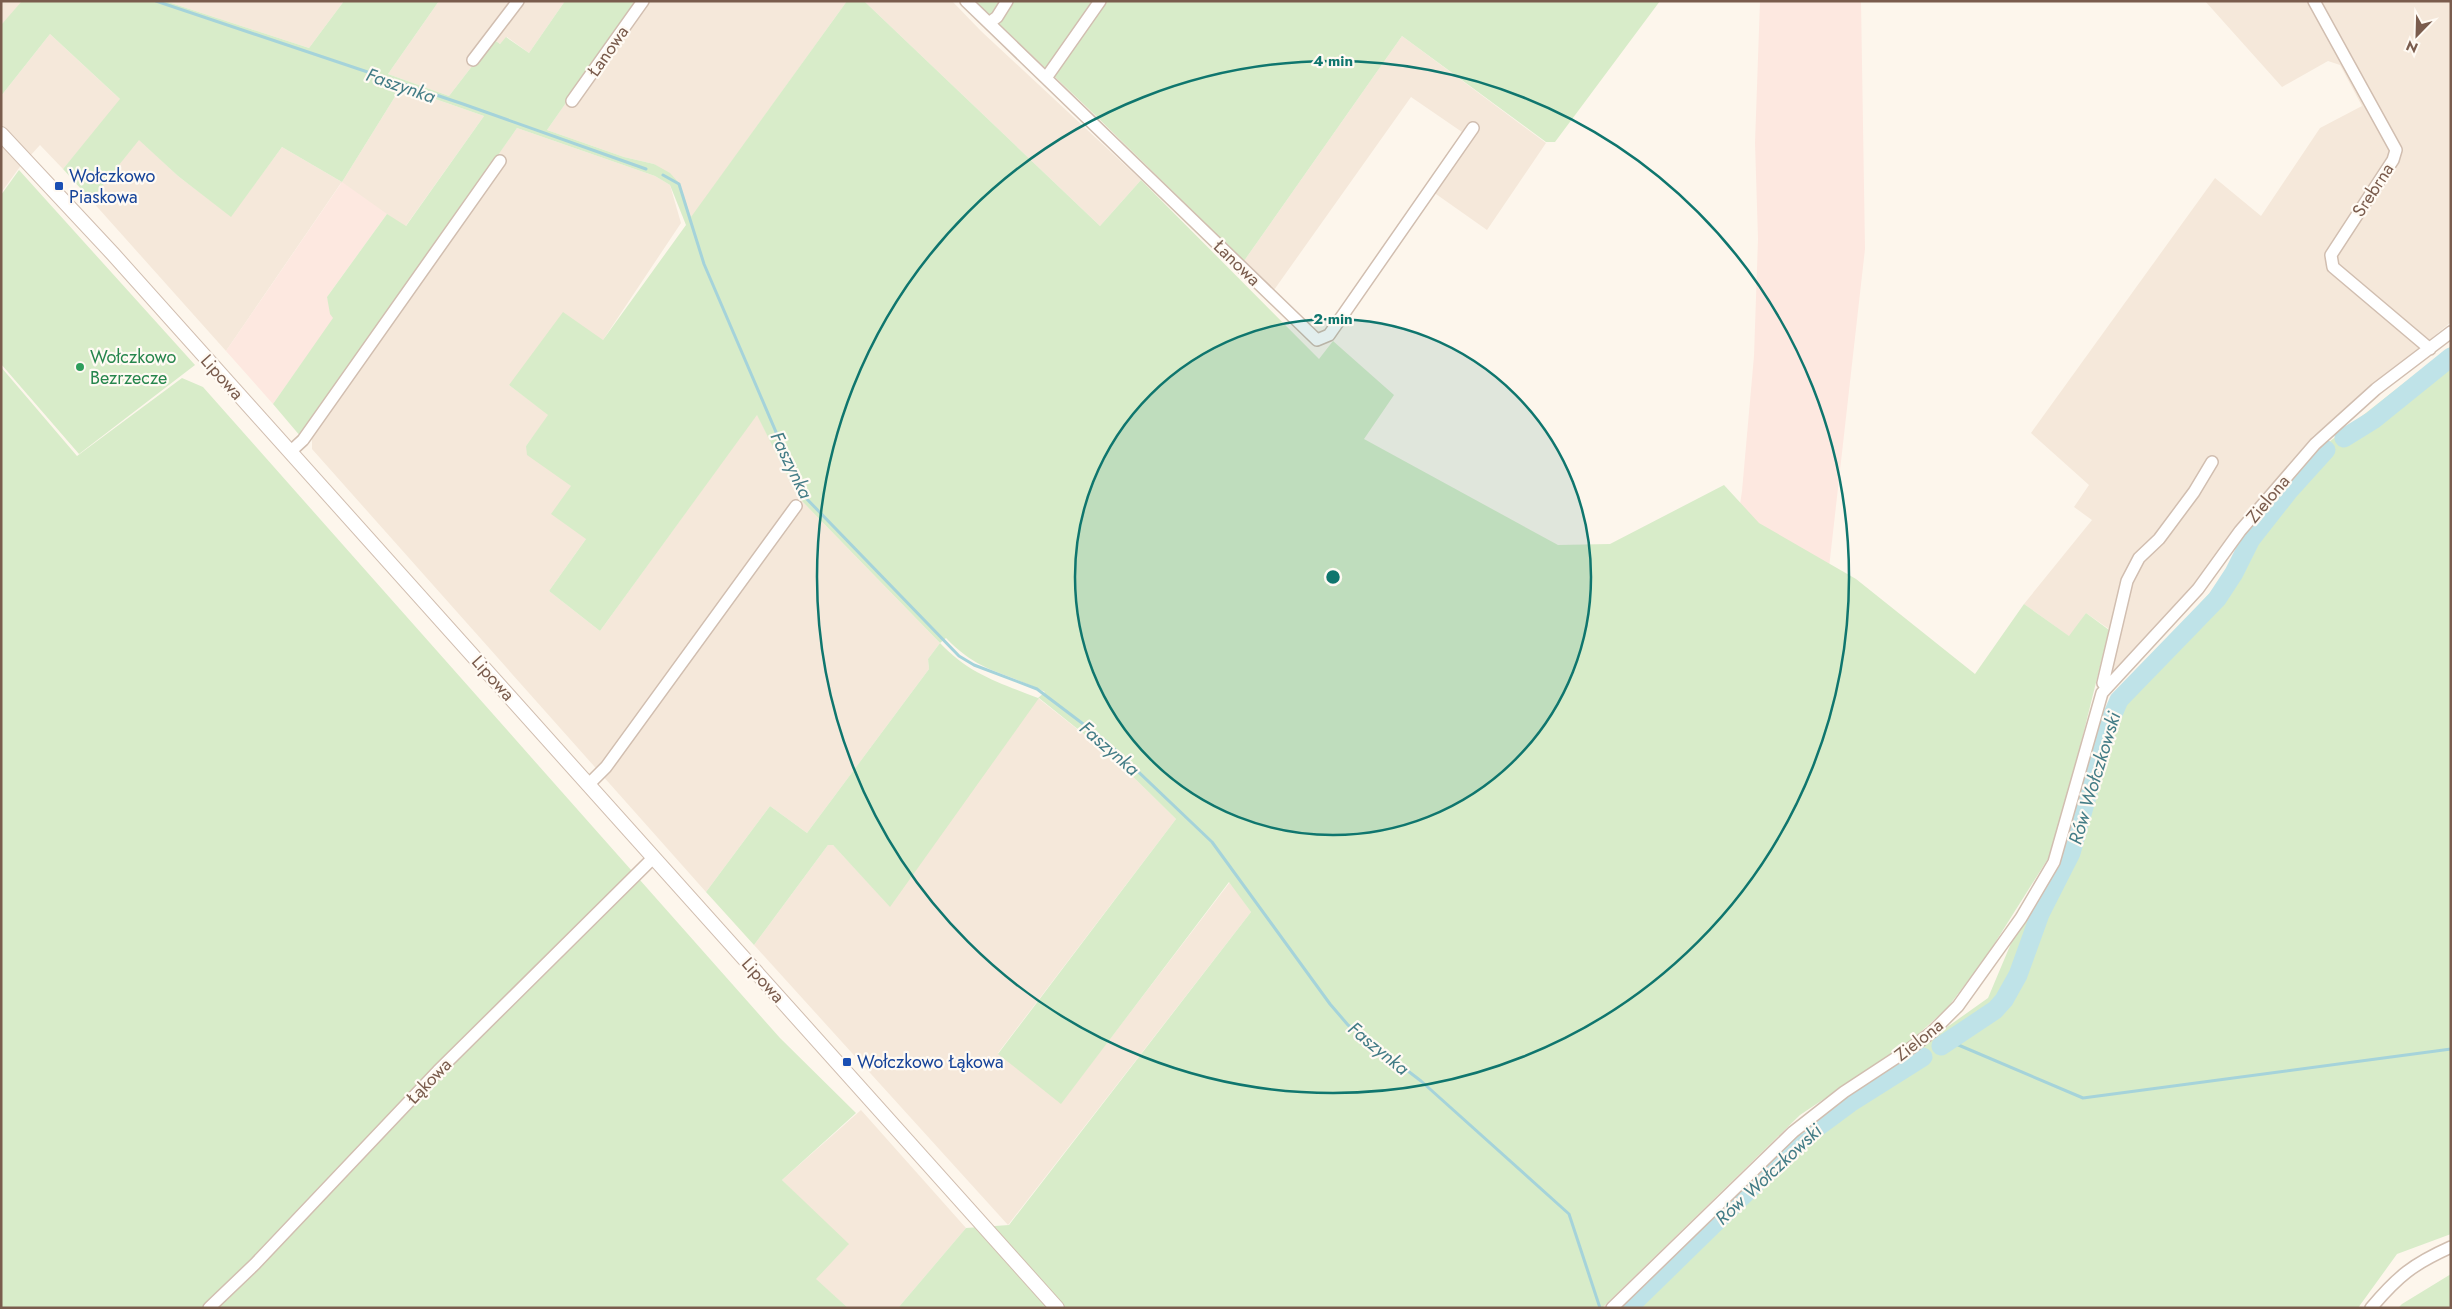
<svg xmlns="http://www.w3.org/2000/svg" width="2452" height="1309" viewBox="0 0 2452 1309" font-family="Jost,sans-serif">
  <rect width="100%" height="100%" fill="#fdf6ec"/>
  <!-- residential -->
  <path fill="#f5e8da" d="M1 1 23 2 1 25Z
    M165 1H344L309 48Z
    M439 1H565L529 53 507 37 500 44 493 39 449 96 388 74Z
    M649 1H847L691 218 679 183 654 164 624 157 547 130 567 101 575 106Z
    M864 1H952L981 31 1141 180 1100 226Z
    M2205 1H2451V322L2313 436 2189 590 2111 677 2120 633 2109 629 2086 613 2070 637 2024 604 2092 520 2074 507 2089 485 2031 433 2215 178 2261 216 2320 128 2362 106 2340 65 2328 61 2282 87Z
    M50 34 121 100 63 169 40 145 19 168 1 193V96Z
    M1402 36 1546 143 1487 230 1426 187 1462 132 1411 97 1274 290 1244 261Z
    M401 87 484 116 405 227 341 183 226 351 91 200 139 139 178 176 231 216 282 147 342 182Z
    M517 128 655 176 670 185 681 223 603 340 509 385 549 415 526 446 571 486 586 539 549 591 600 631 757 414 798 497 940 643 928 659 929 669 807 833 770 806 706 892 312 449V437L505 162 497 156Z
    M1038 698 1115 759 1176 819 998 1053 1061 1103 1230 882 1251 912 1008 1225 754 945 828 845H833L890 906Z
    M861 1110 966 1228 898 1308H848L815 1279 848 1245 782 1180Z"/>
  <!-- commercial -->
  <path fill="#fde8e0" d="M1760 1H1861L1865 249 1816 683 1879 1037 1891 1058 1795 1115 1716 1249 1689 1308H1520L1729 578 1742 491 1754 356 1758 239 1755 143Z
    M342 182 387 214 327 297 334 318 273 404 226 351Z"/>
  <!-- green -->
  <path fill="#d8ecc9" fill-rule="evenodd" d="M22 1H165L309 48 344 1H439L388 74 449 96 493 39 500 44 506 37 529 53 565 1H637L547 130 624 157 654 164 670 173 679 183 691 217 847 1H864L1100 226 1141 180 1319 359 1333 341 1394 395 1364 439 1558 545 1610 544 1724 485 1759 523 1856 579 1975 674 2024 604 2069 636 2086 613 2109 630 2081 743 2049 857 1986 957 1948 1007 1912 1040 1800 1115 1602 1308H898L966 1228 1009 1225 1251 912 1229 882 1061 1104 998 1054 1176 819 1115 759 1039 698 890 907 833 845H828L754 945 706 892 770 806 807 833 929 669 928 659 940 643 798 497 757 415 600 631 549 591 586 539 551 514 571 486 527 455 526 446 548 415 509 385 563 312 603 340 686 225 670 185 655 176 517 128 301 437 273 404 333 318 330 314 327 297 387 214 406 226 484 116 401 87 342 182 282 147 231 217 178 176 139 140 91 200 63 169 120 99 50 34 1 96V25ZM946 638C979 673 1006 672 1045 692L1038 698C1000 683 969 674 940 643Z
    M975 1H1660L1555 142H1546L1402 36 1244 261 1094 114Z
    M19 170 195 365 79 454 1 364V195Z
    M2451 346V1234L2397 1254 2358 1308H1623L1815 1121 1988 998 2012 941 2058 866 2099 723 2106 707 2226 575 2251 531 2284 491 2329 442ZM2448 367 2368 429 2410 393Z
    M1 367 77 456 182 378 203 387 780 1038 856 1113 782 1180 849 1244 816 1279 848 1308H1Z
    M2451 1274V1308H2398L2402 1304Z"/>
  <g fill="none" stroke-linecap="round" stroke-linejoin="round">
    <!-- stream -->
    <path stroke="#a5d3da" stroke-width="3" d="M156 1 463 104 646 169
      M663 175 679 184 704 264 803 495 959 656 974 665 1037 689 1107 742 1212 842 1330 1004 1348 1025 1421 1081 1569 1214 1600 1308
      M1949 1041 2083 1098 2451 1049"/>
    <!-- river -->
    <path stroke="#bfe3e8" stroke-width="19" d="M2344 438 2373 420 2451 357
      M1941 1046 1995 1010 2004 1000 2018 975 2040 914 2071 853 2105 733 2119 700 2217 599 2234 573 2251 539 2288 492 2326 450
      M1628 1308 1800 1140 1850 1103 1923 1057"/>
    <!-- minor casing -->
    <g stroke="#d1beb0" stroke-width="14">
      <path id="minor" d="M966 1 1317 340 1329 335 1473 128
        M2314 1 2396 150 2393 160 2331 255 2333 267 2430 349
        M989 23 997 17 1007 1
        M473 60 518 1
        M1046 78 1100 1
        M572 101 643 1
        M290 452 303 440 500 161
        M2107 687 2103 683 2127 581 2139 558 2159 539 2194 492 2212 462
        M588 785 606 767 796 506
        M209 1308 255 1264 438 1071 653 858
        M1612 1308 1793 1132 1844 1092 1911 1048 1932 1032 1958 1006 2021 918 2054 862 2102 693 2198 589 2240 531 2315 444 2376 389 2451 332
        M2371 1308C2398 1276 2413 1264 2451 1247"/>
    </g>
    <!-- tertiary casing -->
    <g stroke="#d1beb0" stroke-width="16">
      <path id="tertiary" d="M1 134 113 254 1057 1308"/>
    </g>
    <!-- minor -->
    <use href="#minor" stroke="#fff" stroke-width="11"/>
    <!-- tertiary -->
    <use href="#tertiary" stroke="#fff" stroke-width="14"/>
  </g>
  <!-- distance rings -->
  <circle cx="1333" cy="577" r="258" fill="#0f766e" fill-opacity=".12"/>
  <g fill="none" stroke="#0f766e" stroke-width="2.5">
    <circle cx="1333" cy="577" r="258"/>
    <circle cx="1333" cy="577" r="516"/>
  </g>
  <!-- markers -->
  <g fill="#1a4fb4" stroke="#fffaf3" stroke-width="2">
    <rect x="54" y="181" width="10" height="10" rx="2.5"/>
    <rect x="842" y="1057" width="10" height="10" rx="2.5"/>
  </g>
  <circle fill="#2e9e5b" stroke="#fffaf3" stroke-width="2" cx="80" cy="367" r="5"/>
  <g text-anchor="middle" stroke-width="4.5" stroke-linejoin="round" paint-order="stroke">
    <!-- street labels -->
    <g font-size="18" fill="#7a5c4d" stroke="#fffaf3">
      <text transform="translate(608 51) rotate(-55)" y="6">Łanowa</text>
      <text transform="translate(2373 190) rotate(-57)" y="6">Srebrna</text>
      <text transform="translate(1237 263) rotate(44)" y="6">Łanowa</text>
      <text transform="translate(222 377) rotate(48)" y="6">Lipowa</text>
      <text transform="translate(2268 499) rotate(-50)" y="6">Zielona</text>
      <text transform="translate(493 678) rotate(48)" y="6">Lipowa</text>
      <text transform="translate(763 980) rotate(48)" y="6">Lipowa</text>
      <text transform="translate(1919 1040) rotate(-38)" y="6">Zielona</text>
      <text transform="translate(429 1081) rotate(-46)" y="6">Łąkowa</text>
    </g>
    <!-- transit labels -->
    <g font-size="18" fill="#164399" stroke="#fffaf3" text-anchor="start">
      <text x="69" y="182">Wołczkowo<tspan x="69" dy="21">Piaskowa</tspan></text>
      <text x="857" y="1068">Wołczkowo Łąkowa</text>
    </g>
    <!-- leisure labels -->
    <g font-size="18" fill="#27864d" stroke="#fffaf3" text-anchor="start">
      <text x="90" y="363">Wołczkowo<tspan x="90" dy="21">Bezrzecze</tspan></text>
    </g>
    <!-- water labels -->
    <g font-size="19" font-style="italic" fill="#437c86" stroke="#fffaf3">
      <text transform="translate(401 85) rotate(19)" y="7">Faszynka</text>
      <text transform="translate(792 465) rotate(64)" y="7">Faszynka</text>
      <text transform="translate(1110 748) rotate(41)" y="7">Faszynka</text>
      <text transform="translate(2094 778) rotate(-73)" y="7">Rów Wołczkowski</text>
      <text transform="translate(1379 1048) rotate(39)" y="7">Faszynka</text>
      <text transform="translate(1768 1174) rotate(-43)" y="7">Rów Wołczkowski</text>
    </g>
  </g>
  <circle cx="1333" cy="577" r="8" fill="#0f766e" stroke="#fffaf3" stroke-width="2.5"/>
  <g font-size="15" text-anchor="middle" font-weight="bold" fill="#0f766e" stroke="#fffaf3" stroke-width="4.5" stroke-linejoin="round" paint-order="stroke">
    <text x="1333" y="66">4 min</text>
    <text x="1333" y="324">2 min</text>
  </g>
  <!-- border -->
  <rect width="2452" height="1309" fill="none" stroke="#7a5c4d" stroke-width="5"/>
  <!-- north arrow -->
  <g transform="translate(2417 35) rotate(203)" stroke="#fffaf3" stroke-width="4" paint-order="stroke">
  <path d="M0-4L9 19L0 12L-9 19Z" fill="#7a5c4d"/>
  <text y="-8" font-size="14" font-weight="bold" text-anchor="middle" fill="#7a5c4d">N</text>
  </g>
</svg>
